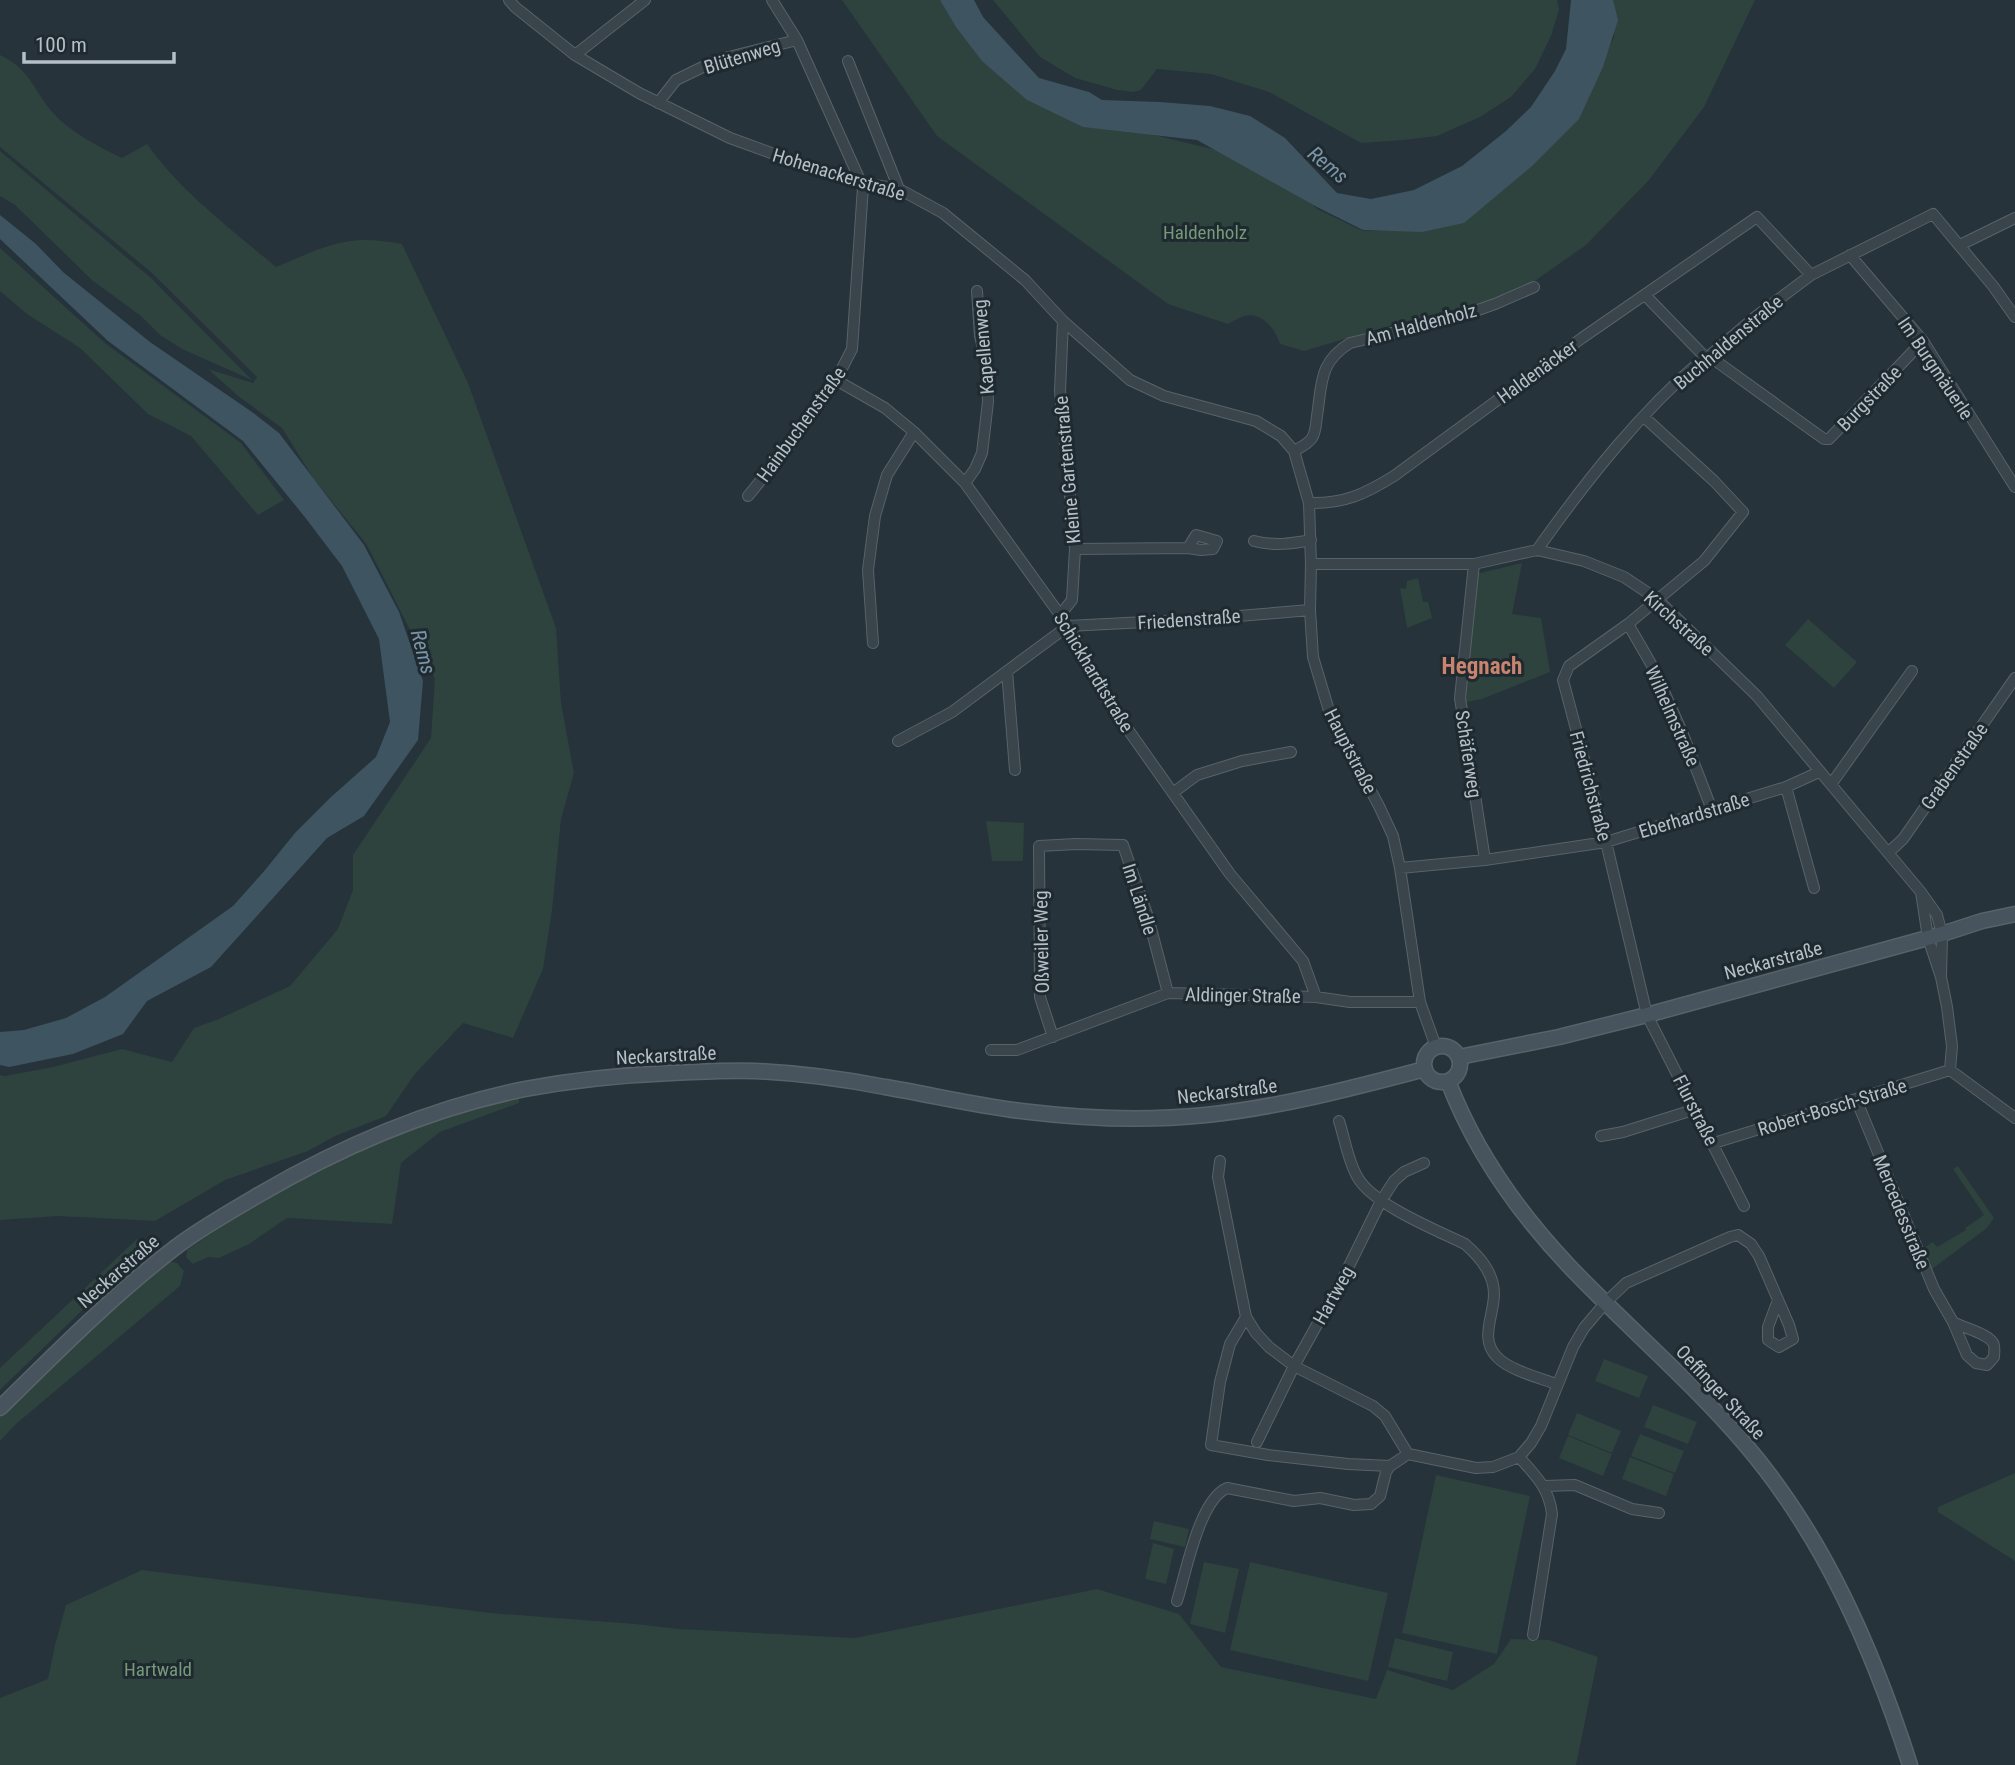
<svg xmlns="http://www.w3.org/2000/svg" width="2015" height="1765" viewBox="0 0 2015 1765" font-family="'Roboto Condensed',sans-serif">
  <rect width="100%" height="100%" fill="#26333a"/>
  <!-- green -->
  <path fill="#2e423e" d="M842 0H947L976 46 1146 133 1233 154 1291 183 1317 209 1363 231 1409 230 1580 109 1614 37 1612 0H1755L1704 107 1649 180 1586 245 1529 285 1457 314 1392 325 1304 351 1280 344C1275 329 1262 311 1244 316 1239 318 1233 321 1228 324L1168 304 937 136Z
    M993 0H1557L1559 10 1551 36 1535 69 1511 97 1480 117 1437 136 1403 140 1361 143 1269 92 1211 74 1157 69 1141 90 1134 92 1117 90 1075 78 1040 57Z
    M0 55C31 69 34 92 54 114 73 134 98 146 122 158L147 144C181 192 231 229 276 267 299 258 321 246 345 242 364 238 384 241 402 244L468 383 556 628 561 703 574 773 561 819 552 910 543 969 513 1038 463 1023 414 1075 386 1116 335 1136 308 1151 225 1180 155 1221 58 1216 0 1220V1075L5 1076 53 1067 122 1049 172 1062 194 1028 219 1019 290 986 338 929 353 890V855L431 738 435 679 367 545 313 478 282 428 238 396 208 369 253 383 257 377 152 273 0 147Z
    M0 151 151 278 252 380 182 349 160 335 141 316 93 281 15 205 0 196Z
    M0 248 105 343 241 443 284 500 258 515 191 436 148 414 80 348 27 314 0 291Z
    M1522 563 1512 614 1541 618 1550 672 1482 699 1466 702 1462 696 1476 574Z
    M1418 578 1423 602H1428L1432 618 1407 628 1400 588 1406 589 1407 581Z
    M1808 619 1857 662 1834 688 1785 645Z
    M986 821 1024 823 1023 861H992Z
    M520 1090 519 1103 440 1132 401 1163 392 1224 287 1218 249 1244 219 1258 208 1257 193 1264 186 1257 187 1250 283 1185 344 1150Z
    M1958 1166 1994 1218 1987 1228 1928 1272 1919 1251 1933 1242 1937 1247 1966 1230 1965 1228 1984 1215 1953 1169Z
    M137 1239H144L153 1246 101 1292 0 1390V1368Z
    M159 1260 177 1263 184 1271 180 1286 16 1424 0 1441V1408Z
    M1604 1359 1648 1376 1639 1398 1595 1381Z
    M1653 1405 1697 1422 1688 1444 1644 1427Z
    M1577 1413 1621 1431 1612 1453 1568 1435Z
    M1640 1434 1684 1451 1675 1473 1631 1456Z
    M1568 1436 1612 1454 1603 1476 1559 1458Z
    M1630 1457 1674 1474 1666 1496 1622 1479Z
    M2015 1473V1561L1938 1512V1507Z
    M1436 1475 1530 1496 1497 1654 1402 1633Z
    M1154 1521 1189 1529 1185 1547 1150 1539Z
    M1153 1543 1174 1549 1166 1584 1145 1579Z
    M1204 1562 1239 1569 1225 1633 1190 1624Z
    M1250 1562 1388 1593 1368 1681 1230 1650Z
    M142 1570 491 1613 635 1624 680 1629 855 1638 1097 1589 1179 1614 1221 1667 1376 1699 1387 1670 1453 1690 1494 1664 1511 1639 1549 1640 1598 1657 1576 1765H0V1698L48 1679 55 1645 66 1605Z
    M1395 1638 1453 1652 1447 1681 1388 1667Z"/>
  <!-- water -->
  <path fill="#3e5461" d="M940 0H974L983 17 1039 78 1089 92 1102 100 1160 102 1210 106 1250 116 1285 138 1337 193 1371 199 1414 190 1462 166 1506 131 1531 107 1555 71 1566 49 1571 0H1613L1618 20 1603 67 1579 119 1532 166 1464 223 1422 232 1363 230 1317 207 1197 140 1083 127 1027 100 982 61 956 27Z
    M0 215 36 244 63 272 150 342 252 412 279 433 364 545 399 612 423 681 418 740 364 816 327 838 211 967 147 1001 123 1034 73 1054 9 1067 0 1065V1032L24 1030 66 1018 105 997 233 906 265 870 295 833 331 797 376 757 390 722 379 639 342 566 304 516 243 441 108 341 0 239Z"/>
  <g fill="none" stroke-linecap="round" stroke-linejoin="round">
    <!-- minor casing -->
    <g stroke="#586269" stroke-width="12">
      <path id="minor" d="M509 0 515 7 575 55 639 93 730 138 793 161 863 183 899 189 943 213 1025 280 1063 321 1130 380 1164 396 1256 421 1281 436 1294 451 1309 503 1311 564 1310 610 1313 657 1330 714 1379 806 1393 836 1400 868 1420 1002 1436 1047
        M575 55 645 0
        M848 61 899 189
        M658 103 676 80 717 60 797 40
        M1960 245 2015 218
        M1850 255 1923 341 2015 487
        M1645 295 1705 357
        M1709 356 1824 439H1829L1923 341
        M836 380 885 408 914 432 965 483 1068 626 1105 697 1230 874 1303 961 1316 997
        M1644 417 1714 481 1743 512 1704 561 1628 624 1569 666 1563 680 1606 842 1647 1015 1744 1206
        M1294 451C1301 447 1308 444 1312 438 1316 432 1316 423 1317 416 1322 383 1319 362 1350 343L1458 317 1495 304 1534 287
        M965 483 975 469 982 453 988 402 987 364 980 336 977 291
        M748 496 793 441 836 380 852 349 863 187 797 40 772 0
        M1309 503C1344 504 1365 494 1394 476L1582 338 1757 217 1811 275
        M1254 541C1274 546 1291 544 1311 540
        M1075 549 1188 548 1201 550 1213 549 1217 541 1196 535 1188 548
        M1537 550C1586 481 1640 412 1705 357L1709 356 1755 317 1811 275 1933 214 1993 286 2015 317
        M1311 564H1474L1537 550 1584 561 1624 577 1657 599 1757 696 1920 891 1937 915 1942 934 1941 977
        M1474 564 1460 698 1485 860
        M1060 615 1072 600 1075 549 1060 391 1063 321
        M1628 624 1654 669 1682 732 1712 810
        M873 643 868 570 875 516 887 475 914 432
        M1007 671 1015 770
        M898 741 952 712 1068 626 1203 619 1310 610
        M1832 783 1912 671
        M1786 787 1814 888
        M1174 792 1197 775 1242 761 1291 752
        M1889 852 1903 839 2015 678
        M1400 868 1485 860 1606 842 1786 787 1819 772
        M1921 892 1928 938 1941 977 1947 1007 1952 1046 1950 1070
        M1053 1037 1040 997 1039 846 1076 844 1123 845 1148 917 1168 993
        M991 1050H1017L1168 993 1316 997 1350 1002H1420
        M1950 1070 2015 1118
        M1856 1099 1934 1289 1953 1322 1967 1355 1976 1363 1987 1365 1994 1357C1994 1356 1995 1346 1994 1345 1991 1334 1963 1328 1953 1322
        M1339 1121C1345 1139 1348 1162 1358 1178 1374 1205 1436 1230 1465 1244 1480 1257 1494 1273 1494 1294 1494 1316 1479 1339 1497 1357 1509 1370 1540 1378 1556 1384
        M1601 1136 1623 1132 1696 1109
        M1714 1143 1950 1070
        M1220 1161 1218 1177 1246 1317 1256 1333 1269 1347 1294 1366 1373 1406 1385 1416 1408 1454
        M1246 1317 1230 1344 1220 1382 1211 1445 1268 1455 1348 1464 1390 1466
        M1257 1442 1294 1366 1344 1276 1381 1201 1394 1181 1404 1172 1424 1163
        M1519 1457C1536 1476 1549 1488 1552 1514L1533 1635
        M1544 1486 1575 1485 1632 1509 1659 1513
        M1177 1601C1186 1573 1199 1500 1227 1488L1294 1501 1320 1498 1354 1505 1371 1504 1380 1496 1386 1472 1390 1466 1408 1454 1476 1468 1493 1467 1519 1457 1531 1443 1541 1426 1573 1347 1584 1328 1606 1302 1626 1283 1730 1237 1738 1235 1751 1244 1759 1256 1789 1325 1793 1339 1779 1347 1768 1340V1327L1778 1300"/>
    </g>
    <!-- secondary casing -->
    <g stroke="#586269" stroke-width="17">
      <path id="secondary" d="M1424 1064a18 18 0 1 1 36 0a18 18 0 1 1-36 0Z
        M1459 1057 1559 1037 1647 1015 1942 934 1982 921 2015 914
        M1448 1081C1474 1149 1519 1213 1569 1266 1626 1326 1690 1380 1744 1443 1824 1536 1873 1650 1910 1765
        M0 1408C57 1352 113 1295 176 1247 201 1228 228 1213 255 1197 338 1148 430 1108 525 1089 573 1080 622 1075 671 1073 699 1072 727 1070 755 1071 799 1073 843 1079 885 1087 933 1095 981 1107 1030 1112 1088 1119 1147 1121 1206 1115 1281 1107 1353 1088 1425 1069"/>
    </g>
    <!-- minor -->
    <use href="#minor" stroke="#3a444b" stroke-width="10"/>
    <!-- secondary -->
    <use href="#secondary" stroke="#48545d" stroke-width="14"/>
  </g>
  <g text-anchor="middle" stroke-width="6" stroke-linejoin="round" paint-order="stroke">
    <!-- street labels -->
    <g font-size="19" fill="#b5bfc6" stroke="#1f2930">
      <text transform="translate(742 56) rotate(-17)" y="7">Blütenweg</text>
      <text transform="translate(839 174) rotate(17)" y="7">Hohenackerstraße</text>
      <text transform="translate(1421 324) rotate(-15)" y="7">Am Haldenholz</text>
      <text transform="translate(1728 342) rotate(-40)" y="7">Buchhaldenstraße</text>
      <text transform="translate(983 347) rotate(-95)" y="7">Kapellenweg</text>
      <text transform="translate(1936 368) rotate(56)" y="7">Im Burgmäuerle</text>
      <text transform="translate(1537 371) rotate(-36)" y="7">Haldenäcker</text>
      <text transform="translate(1869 398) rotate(-46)" y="7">Burgstraße</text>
      <text transform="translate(801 424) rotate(-54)" y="7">Hainbuchenstraße</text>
      <text transform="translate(1067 470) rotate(-95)" y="7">Kleine Gartenstraße</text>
      <text transform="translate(1189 619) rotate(-4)" y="7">Friedenstraße</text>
      <text transform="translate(1679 623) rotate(42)" y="7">Kirchstraße</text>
      <text transform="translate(1094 672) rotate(59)" y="7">Schickhardtstraße</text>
      <text transform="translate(1673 716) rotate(66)" y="7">Wilhelmstraße</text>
      <text transform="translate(1351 751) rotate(63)" y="7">Hauptstraße</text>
      <text transform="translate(1469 754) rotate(81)" y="7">Schäferweg</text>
      <text transform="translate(1954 766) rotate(-55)" y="7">Grabenstraße</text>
      <text transform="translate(1591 786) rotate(75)" y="7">Friedrichstraße</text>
      <text transform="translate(1694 815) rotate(-17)" y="7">Eberhardstraße</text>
      <text transform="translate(1140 899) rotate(72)" y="7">Im Ländle</text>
      <text transform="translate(1041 942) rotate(-91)" y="7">Oßweiler Weg</text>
      <text transform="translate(1773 960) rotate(-15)" y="7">Neckarstraße</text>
      <text transform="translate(1243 995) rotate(1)" y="7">Aldinger Straße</text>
      <text transform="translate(666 1055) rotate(-3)" y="7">Neckarstraße</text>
      <text transform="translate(1227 1091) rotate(-7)" y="7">Neckarstraße</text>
      <text transform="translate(1832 1107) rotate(-17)" y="7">Robert-Bosch-Straße</text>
      <text transform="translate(1696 1110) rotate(63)" y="7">Flurstraße</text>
      <text transform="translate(1902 1212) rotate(68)" y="7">Mercedesstraße</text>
      <text transform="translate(118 1271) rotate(-41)" y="7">Neckarstraße</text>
      <text transform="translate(1333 1295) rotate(-61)" y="7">Hartweg</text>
      <text transform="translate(1721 1392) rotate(47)" y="7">Oeffinger Straße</text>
    </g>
    <!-- park labels -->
    <g font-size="19" fill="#769978" stroke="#1f2930">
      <text x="1205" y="239">Haldenholz</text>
      <text x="158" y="1676">Hartwald</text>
    </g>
    <!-- water labels -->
    <g font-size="21" font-style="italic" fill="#7995a6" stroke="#1f2930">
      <text transform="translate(1328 165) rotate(40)" y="7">Rems</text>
      <text transform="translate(423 652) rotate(75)" y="7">Rems</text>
    </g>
    <!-- quarter labels -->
    <g font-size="23" font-weight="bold" fill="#c8846e" stroke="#1f2930">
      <text x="1482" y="674">Hegnach</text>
    </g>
  </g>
  <!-- scale -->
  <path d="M24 52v10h150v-10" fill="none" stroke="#b5bfc6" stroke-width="3.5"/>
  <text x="35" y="52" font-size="21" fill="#b5bfc6" stroke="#1f2930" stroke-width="5" paint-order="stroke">100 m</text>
</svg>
